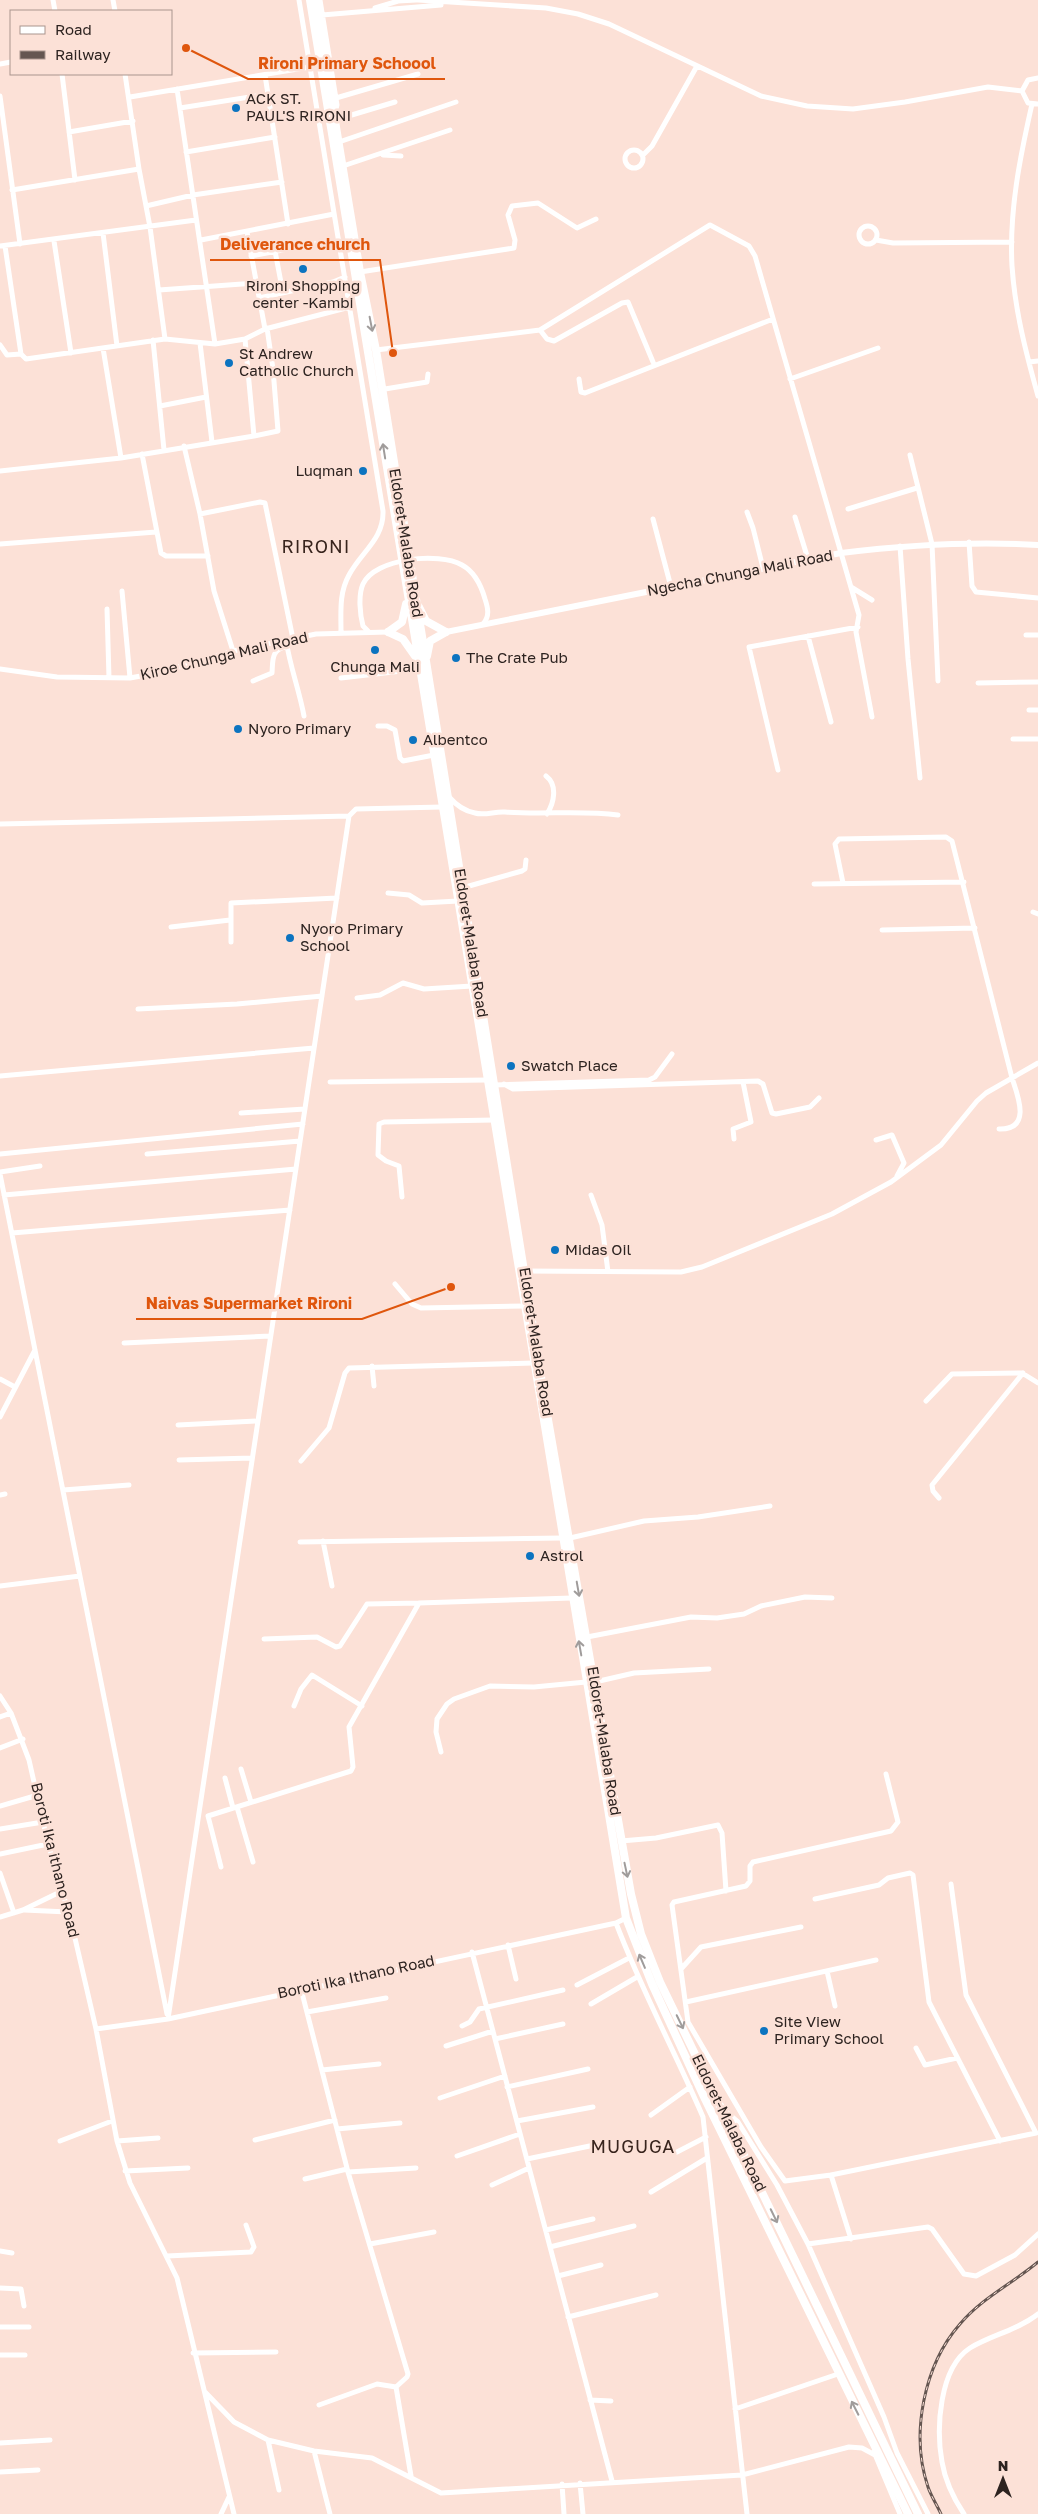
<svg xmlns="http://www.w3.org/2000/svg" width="1038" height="2514" viewBox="0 0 1038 2514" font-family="'Golos Text',sans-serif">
  <rect width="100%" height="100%" fill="#fce1d7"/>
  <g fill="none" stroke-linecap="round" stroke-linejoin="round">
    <!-- minor -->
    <path stroke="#fff" stroke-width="5" d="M53 0 55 11
      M113 0 115 11
      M299 0 383 511C384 539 361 552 349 575 339 593 341 612 341 632
      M320 0 337 105 335 113
      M418 0 546 8 578 14 609 24 761 96 807 106 853 109 905 102 988 87 1022 91
      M375 8 398 1 416 0
      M322 15 441 5
      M0 64 11 62
      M62 74 75 180
      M125 74 139 169 150 227 165 339
      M265 75 288 224
      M1038 78 1028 80 1022 91 1028 103 1038 104
      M177 89 215 344
      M0 96 20 244
      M130 97 310 67
      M336 98 418 74
      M1032 104C1020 157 1009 211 1012 266 1015 311 1026 353 1038 396
      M180 108 269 94
      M335 120 395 102
      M69 132 133 121
      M339 142 456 102
      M625 159a9 9 0 1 1 18 0a9 9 0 1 1-18 0Z
      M186 152 275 137
      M383 155 401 156
      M643 155 652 146 697 66
      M343 166 450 130
      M12 190 139 169
      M146 206 193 195 282 182
      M859 235a9 9 0 1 1 18 0a9 9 0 1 1-18 0Z
      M247 232 265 329
      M103 233 117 346
      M201 240 334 214
      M876 240 893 243 1012 242
      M54 241 71 353
      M0 246 196 220
      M5 246 21 354 26 359 165 339 215 344 245 339 265 329 350 307
      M275 251 283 293
      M251 256 330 241 339 243
      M360 272 514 248 515 240 508 215 512 206 538 203 577 228 596 219
      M159 290 256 283
      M259 298 333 282 345 277
      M540 330 547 339 554 341 622 303 628 302 653 362
      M153 340 164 450
      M200 343 212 442
      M0 345 7 355 21 354
      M103 348 121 458 254 436 245 339
      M376 350 540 330 710 225 749 246 755 256 859 615 856 632 872 717
      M1029 362 1038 361
      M579 379 581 392 585 393 773 319
      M790 379 878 348
      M385 389 427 382 428 374
      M160 406 206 397
      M254 436 278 431 273 369 267 328
      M184 446 200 514 214 591 233 651
      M142 454 161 553 166 556H208
      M910 455 932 544 938 681
      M0 471 121 458
      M848 509 917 488
      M747 512 753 528 763 568
      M200 514 260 502 265 503 293 639
      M795 517 808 559
      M653 519 671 587
      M969 542 972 586 976 592 1038 598
      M0 544 156 532
      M900 546 908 659 920 778
      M851 587 872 600
      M122 591 130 678
      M107 609 109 678
      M368 631 363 626C360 615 358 595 363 584 375 558 439 552 462 565 475 572 481 585 485 599 488 608 490 616 483 624
      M1026 635H1038
      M808 636 831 722
      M286 640C290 667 299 689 304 716
      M0 669 57 677 130 678 157 673 233 651 316 634 388 632
      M341 678 419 669
      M253 681 272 673C273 659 271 650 287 646
      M978 683 1038 682
      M1029 710H1038
      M378 726H387L395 730 400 758 403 761 434 755
      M1013 739H1038
      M778 770 749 647 858 627
      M546 776C558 785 554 803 547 814
      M449 797C456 805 464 811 475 813 485 816 495 811 505 812 543 815 581 810 618 815
      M0 824 349 816
      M843 883 835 844 839 839 946 837 952 841 1012 1078C1018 1096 1032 1130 999 1129
      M814 884 964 882
      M462 888 522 871 525 869 526 860
      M388 893 409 895 422 903 458 901
      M1033 912 1038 914
      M171 927 230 920
      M882 930 975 928
      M231 942V903L337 898
      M357 998 380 995 403 983 424 989 472 986
      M138 1009 237 1004 322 996
      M0 1076 314 1048
      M330 1082 487 1080
      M504 1084 513 1089 758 1081 763 1084 772 1113 776 1114 810 1107 819 1098
      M494 1085 649 1080 655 1077 672 1054
      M241 1113 305 1109
      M734 1139 733 1129 751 1122 743 1082
      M876 1140 892 1135 904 1163 897 1176
      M0 1154 303 1124
      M147 1154 300 1141
      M0 1172 40 1166
      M0 1174 167 2014
      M4 1195 296 1169
      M591 1195 602 1225 608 1272
      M402 1197 399 1166 386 1161 378 1155 379 1124 384 1122 494 1120
      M12 1233 290 1210
      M524 1271 681 1272 702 1267 832 1214 891 1182 941 1145 977 1101 986 1093 1038 1063
      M395 1284 412 1304 421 1308 524 1306
      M124 1343 270 1336
      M372 1366 374 1386
      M0 1379 15 1387
      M926 1401 952 1374 1022 1373 1038 1383
      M0 1417 35 1350
      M178 1425 258 1421
      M179 1460 252 1458
      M301 1461 329 1428 345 1373 349 1368 533 1363
      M63 1490 129 1485
      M0 1495 5 1494
      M939 1498 933 1491 932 1485 1023 1373
      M570 1538 644 1521 698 1517 770 1506
      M323 1541 332 1586
      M300 1542 562 1538
      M0 1586 80 1576
      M587 1637 691 1617 717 1618 744 1614 761 1606 805 1597 832 1598
      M264 1639 317 1637 336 1647 340 1646 367 1604 419 1603
      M595 1682 634 1673 709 1669
      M0 1696 11 1713 29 1760 48 1844 71 1921 96 2029 117 2141 130 2183 177 2278 234 2514
      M294 1706 301 1689 312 1675 362 1706
      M0 1717 11 1713
      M0 1748 23 1739
      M441 1752 436 1732 437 1719 447 1704 454 1699 490 1686 534 1687 586 1682
      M241 1769 251 1802
      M886 1774 898 1822 891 1831 753 1862 750 1866V1881L746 1886 674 1902 672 1905 688 2022 761 2147 785 2181 831 2175 1036 2133 966 1995 951 1884
      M225 1778 233 1808
      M0 1806 38 1795
      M237 1807 253 1862
      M0 1829 43 1822
      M621 1841 656 1838 718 1825 722 1833 726 1891
      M0 1854 48 1844
      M221 1867 208 1816 351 1771 353 1767 349 1727 419 1603 572 1598
      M0 1873 14 1913
      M815 1899 879 1885 888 1878 910 1873 913 1875 929 2002 1000 2141
      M24 1910 68 1912
      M0 1917 23 1910 62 1891
      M616 1923C641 1989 675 2052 703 2117L747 2514
      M508 1945 516 1979
      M472 1952 612 2481
      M681 1969 701 1947 801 1927
      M827 1971 835 2006
      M577 1985 629 1958
      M301 1989 348 2172 408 2374 407 2377 396 2387
      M686 2002 876 1960
      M591 2004 637 1977
      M307 2012 386 1998
      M168 2019 349 816 356 809 442 807
      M462 2026 470 2022 479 2009 563 1990
      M96 2029 168 2019 616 1923 626 1918
      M495 2039 563 2024
      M446 2046 493 2031
      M916 2048 925 2065 957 2058
      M322 2070 379 2064
      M507 2087 588 2069
      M440 2098 505 2076
      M724 2110 738 2122 777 2185 808 2244 884 2417 897 2453 928 2514
      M651 2115 690 2087
      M517 2121 593 2107
      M337 2129 400 2123
      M255 2140 335 2120
      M60 2141 112 2121
      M117 2141 158 2138
      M677 2152 706 2137
      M457 2156 520 2134
      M527 2159 609 2142
      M125 2171 188 2168
      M348 2172 416 2168
      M831 2175 851 2239
      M305 2179 347 2169
      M492 2185 529 2168
      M651 2192 707 2158
      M546 2230 593 2219
      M370 2244 434 2232
      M808 2244 928 2227 932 2229 964 2274 976 2276 1015 2255 1038 2234
      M550 2247 634 2226
      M0 2251 12 2253
      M167 2256 251 2252 254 2247 246 2225
      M558 2276 601 2265
      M0 2288 21 2289 24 2306
      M568 2317 656 2295
      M0 2327H29
      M193 2353 276 2352
      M0 2355H25
      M396 2387 411 2476
      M205 2392 234 2422 268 2440 314 2451 372 2458 441 2493 742 2475 849 2447 862 2448 875 2455
      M590 2400 611 2401
      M319 2405 377 2384 396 2387
      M735 2409 838 2374
      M268 2440 279 2490
      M0 2443 50 2440
      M314 2451 330 2514
      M874 2452 900 2514
      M0 2472 38 2470
      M580 2483 583 2514
      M562 2484 564 2514
      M221 2514 229 2497
      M964 2514C954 2499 945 2480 942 2462 936 2429 939 2368 970 2348 991 2335 1018 2330 1038 2314"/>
    <!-- major -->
    <path stroke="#fff" stroke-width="6" d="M446 632 841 553C907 545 971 541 1038 545"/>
    <!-- highway -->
    <path stroke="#fff" stroke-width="8" d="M310 0 626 1918 652 1984 705 2099 908 2514
      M315 0 360 272 376 350 547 1414 631 1894 641 1934 660 1982 918 2514
      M419 607 426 621 446 632
      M388 632 402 622 406 604
      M388 632 403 639 415 656
      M427 656 430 641 446 632"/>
    <!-- rail casing -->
    <g stroke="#655651" stroke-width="3">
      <path id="rail" d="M941 2514C937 2505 931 2496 928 2487 910 2434 924 2365 960 2324 982 2298 1013 2283 1038 2262"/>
    </g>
    <!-- rail -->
    <use href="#rail" stroke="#fce1d7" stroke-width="1" stroke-dasharray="4" stroke-linecap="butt"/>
  </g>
  <!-- one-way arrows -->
  <defs><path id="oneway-shaft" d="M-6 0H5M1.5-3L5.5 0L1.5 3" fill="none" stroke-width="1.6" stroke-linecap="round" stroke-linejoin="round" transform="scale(1.25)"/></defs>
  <g stroke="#a09c9b">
    <use href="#oneway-shaft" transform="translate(371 324) rotate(79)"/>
    <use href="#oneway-shaft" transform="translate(384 451) rotate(-99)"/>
    <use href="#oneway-shaft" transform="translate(578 1589) rotate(80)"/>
    <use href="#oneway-shaft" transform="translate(580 1648) rotate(-100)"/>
    <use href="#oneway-shaft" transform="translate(626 1870) rotate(78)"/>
    <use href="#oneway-shaft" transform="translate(642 1961) rotate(-113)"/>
    <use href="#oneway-shaft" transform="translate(680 2022) rotate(64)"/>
    <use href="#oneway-shaft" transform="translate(774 2216) rotate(64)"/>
    <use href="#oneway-shaft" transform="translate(855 2408) rotate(-117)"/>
  </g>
  <!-- markers -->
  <g fill="#0c74c0" stroke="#fce1d7" stroke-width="2">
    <circle cx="236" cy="108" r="5"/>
    <circle cx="303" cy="269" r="5"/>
    <circle cx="229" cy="363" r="5"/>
    <circle cx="363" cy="471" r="5"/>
    <circle cx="375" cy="650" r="5"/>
    <circle cx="456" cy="658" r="5"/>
    <circle cx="238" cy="729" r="5"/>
    <circle cx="413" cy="740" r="5"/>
    <circle cx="290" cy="938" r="5"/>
    <circle cx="511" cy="1066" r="5"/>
    <circle cx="555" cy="1250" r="5"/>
    <circle cx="530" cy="1556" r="5"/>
    <circle cx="764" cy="2031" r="5"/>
  </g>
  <g text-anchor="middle" stroke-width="5" stroke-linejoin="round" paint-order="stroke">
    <!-- poi labels -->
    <g font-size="15" fill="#2d2320" stroke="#fce1d7" text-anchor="start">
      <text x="246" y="104">ACK ST.<tspan x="246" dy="17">PAUL'S RIRONI</tspan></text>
      <text x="303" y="291" text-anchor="middle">Rironi Shopping<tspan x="303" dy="17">center -Kambi</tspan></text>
      <text x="239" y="359">St Andrew<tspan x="239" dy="17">Catholic Church</tspan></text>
      <text x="353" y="476" text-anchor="end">Luqman</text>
      <text x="466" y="663">The Crate Pub</text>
      <text x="375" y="672" text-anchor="middle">Chunga Mali</text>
      <text x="248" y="734">Nyoro Primary</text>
      <text x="423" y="745">Albentco</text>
      <text x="300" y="934">Nyoro Primary<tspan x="300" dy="17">School</tspan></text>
      <text x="521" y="1071">Swatch Place</text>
      <text x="565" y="1255">Midas Oil</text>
      <text x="540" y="1561">Astrol</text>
      <text x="774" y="2027">Site View<tspan x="774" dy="17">Primary School</tspan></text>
    </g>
    <!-- street labels -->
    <g font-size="15" fill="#2d2320" stroke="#fce1d7">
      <text transform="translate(406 543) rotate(81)" y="5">Eldoret-Malaba Road</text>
      <text transform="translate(740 573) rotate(-11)" y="5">Ngecha Chunga Mali Road</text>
      <text transform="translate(224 656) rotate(-13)" y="5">Kiroe Chunga Mali Road</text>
      <text transform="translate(471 943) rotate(81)" y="5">Eldoret-Malaba Road</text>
      <text transform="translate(536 1342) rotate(81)" y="5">Eldoret-Malaba Road</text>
      <text transform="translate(604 1741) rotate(81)" y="5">Eldoret-Malaba Road</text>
      <text transform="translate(55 1860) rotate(76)" y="5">Boroti Ika ithano Road</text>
      <text transform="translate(356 1977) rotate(-12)" y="5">Boroti Ika Ithano Road</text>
      <text transform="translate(729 2123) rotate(64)" y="5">Eldoret-Malaba Road</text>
    </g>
    <!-- quarter labels -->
    <g font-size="18" letter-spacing="1" fill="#38241d" stroke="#fce1d7">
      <text x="316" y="553">RIRONI</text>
      <text x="633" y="2153">MUGUGA</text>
    </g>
  </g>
  <!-- callouts -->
  <path fill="none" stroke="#df560d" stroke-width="2" d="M186 48L248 79H445M393 353L380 260H210M451 1287L362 1319H136"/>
  <g fill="#df560d" stroke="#fce1d7" stroke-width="2">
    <circle cx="186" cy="48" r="5"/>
    <circle cx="393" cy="353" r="5"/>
    <circle cx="451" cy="1287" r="5"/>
  </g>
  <g font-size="16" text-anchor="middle" font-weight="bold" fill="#df560d" stroke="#fce1d7" stroke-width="5" stroke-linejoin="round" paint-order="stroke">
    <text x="347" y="69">Rironi Primary Schoool</text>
    <text x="295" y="250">Deliverance church</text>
    <text x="249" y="1309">Naivas Supermarket Rironi</text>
  </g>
  <!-- legend -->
  <rect x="10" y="10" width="162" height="65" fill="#fce1d7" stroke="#a9958e"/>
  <rect x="20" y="26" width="25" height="8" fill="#ffffff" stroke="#a9958e"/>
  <text x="55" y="35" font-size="15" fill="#2d2320">Road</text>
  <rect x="20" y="51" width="25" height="8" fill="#655651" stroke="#a9958e"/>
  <text x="55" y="60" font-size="15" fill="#2d2320">Railway</text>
  <!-- north arrow -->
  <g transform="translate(1003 2479)" stroke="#fce1d7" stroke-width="4" paint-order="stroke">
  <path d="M0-4L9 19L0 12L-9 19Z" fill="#2d2320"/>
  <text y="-8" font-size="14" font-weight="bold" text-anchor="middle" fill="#2d2320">N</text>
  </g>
</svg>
